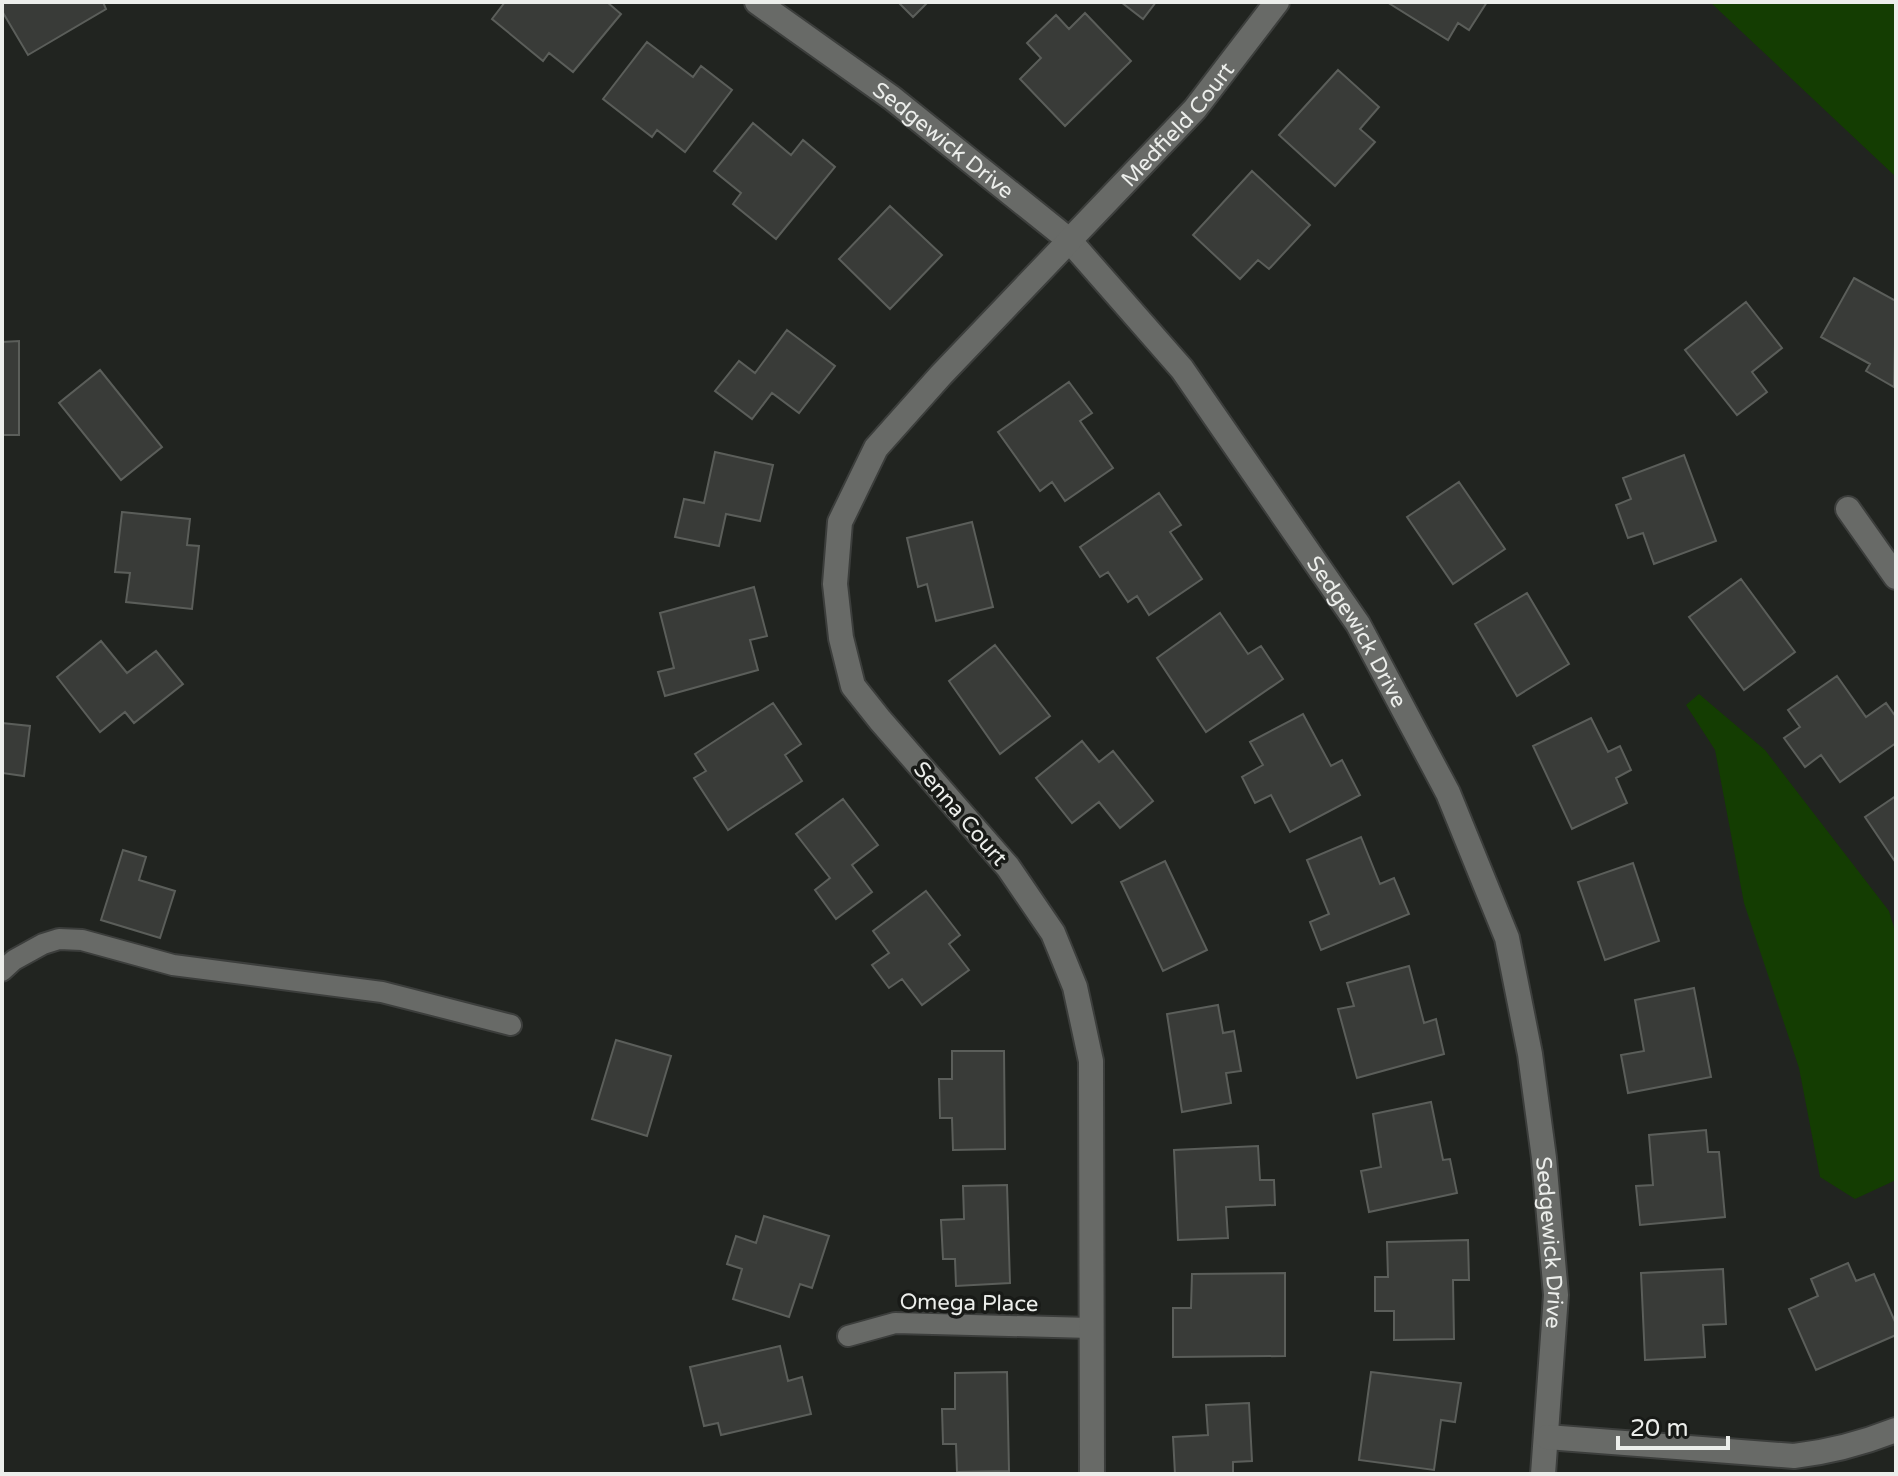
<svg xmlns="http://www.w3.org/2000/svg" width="1898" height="1476" viewBox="0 0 1898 1476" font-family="'Varela Round',sans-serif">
  <rect width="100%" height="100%" fill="#212420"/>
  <!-- green -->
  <path fill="#143d02" d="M1710 2H1896V177Z
    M1699 694 1765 750 1889 911 1896 934V1180L1855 1199 1820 1177 1799 1068 1744 903 1715 750 1686 705Z"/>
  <!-- building -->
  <path fill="#393b38" stroke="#5b5e5a" stroke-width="2" d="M2 2H103L106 9 28 55 2 11Z
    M505 2H607L621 14 573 72 549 53 543 61 492 19Z
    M898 2H928L913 17Z
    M1121 2H1156L1143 19Z
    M1387 2H1487L1469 30 1458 23 1448 40Z
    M1085 13 1131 61 1065 126 1020 79 1041 58 1027 43 1056 15 1069 29Z
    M647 42 693 77 701 66 732 90 685 152 657 130 652 137 603 99Z
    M1338 70 1379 107 1360 129 1375 142 1335 186 1279 135Z
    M753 123 791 155 803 140 835 167 776 239 733 204 741 193 714 171Z
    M1252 171 1310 225 1269 269 1258 260 1240 279 1193 235Z
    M890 206 942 255 890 309 839 259Z
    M1854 278 1896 301 1894 387 1866 371 1870 364 1821 337Z
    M1746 302 1782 348 1752 372 1767 392 1737 415 1685 350Z
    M787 330 835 366 799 413 772 393 752 419 715 391 739 361 755 373Z
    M19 341V435H2V342Z
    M100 370 162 447 121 480 59 403Z
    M1069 382 1092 413 1080 421 1113 468 1065 501 1052 482 1040 491 998 432Z
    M715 452 773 465 760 521 726 514 719 546 675 537 684 499 704 503Z
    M1684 455 1716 541 1654 564 1643 533 1628 538 1616 505 1631 499 1623 478Z
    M1459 482 1505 549 1453 584 1407 517Z
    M1159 493 1181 525 1170 532 1202 579 1149 615 1137 596 1128 602 1108 572 1100 577 1080 547Z
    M122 512 190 519 187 545 199 546 192 609 126 602 130 573 115 572Z
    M972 522 993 607 936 621 927 584 918 587 907 538Z
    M1741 579 1795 652 1744 690 1689 617Z
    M754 587 767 636 750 640 758 670 665 696 658 672 674 668 660 613Z
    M1527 593 1569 664 1517 696 1475 624Z
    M1220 613 1248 654 1261 646 1283 679 1206 732 1157 658Z
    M101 641 127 673 156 651 183 684 134 723 125 712 100 732 57 677Z
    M995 645 1050 716 1000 754 949 681Z
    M1837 676 1866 717 1886 703 1896 717V743L1840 782 1821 755 1805 767 1784 738 1800 727 1788 710Z
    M773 703 801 744 785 755 802 781 728 830 694 778 706 771 695 754Z
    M1303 714 1331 766 1342 760 1360 795 1290 832 1271 795 1255 803 1242 777 1263 765 1250 742Z
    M1591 718 1608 752 1620 746 1631 770 1616 778 1627 803 1572 829 1533 746Z
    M2 723 30 726 24 776 2 773Z
    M1082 741 1099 762 1113 751 1153 801 1120 828 1099 802 1072 823 1036 778Z
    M1896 796V863L1865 817Z
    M843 799 878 845 852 865 872 892 836 919 815 890 830 878 796 834Z
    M1361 837 1380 884 1394 878 1409 914 1321 950 1310 922 1329 914 1307 860Z
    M123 850 146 857 139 880 175 891 160 938 101 920Z
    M1165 861 1207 950 1163 971 1121 882Z
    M1633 863 1659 941 1605 960 1578 882Z
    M926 891 960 935 949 944 969 970 922 1005 902 979 889 988 872 965 889 953 873 931Z
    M1409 966 1424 1023 1436 1019 1444 1054 1357 1078 1338 1009 1354 1006 1347 983Z
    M1694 988 1711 1077 1628 1093 1621 1055 1644 1051 1635 1000Z
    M1218 1005 1223 1033 1234 1031 1241 1071 1226 1073 1231 1103 1182 1112 1167 1014Z
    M616 1040 671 1056 647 1136 592 1119Z
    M952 1051H1004L1005 1149 953 1150 952 1118H940L939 1079H952Z
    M1431 1102 1443 1160 1450 1159 1457 1193 1369 1212 1361 1171 1381 1167 1373 1114Z
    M1706 1130 1708 1152H1719L1725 1217 1640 1225 1636 1186 1653 1185 1649 1135Z
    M1258 1146 1260 1180H1274L1275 1205 1226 1207 1228 1238 1178 1240 1174 1150Z
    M1007 1185 1010 1283 956 1286 955 1259H943L941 1220 964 1219 963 1186Z
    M764 1216 829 1236 812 1288 800 1284 789 1317 733 1299 742 1269 727 1264 736 1236 756 1243Z
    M1468 1240 1469 1280H1453L1454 1339 1394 1340V1311H1375V1277H1388L1387 1242Z
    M1848 1263 1856 1281 1874 1274 1896 1324V1335L1816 1370 1789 1309 1818 1296 1811 1279Z
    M1723 1269 1726 1324 1703 1325 1705 1357 1645 1360 1641 1273Z
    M1285 1273V1356L1173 1357V1308H1191L1192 1274Z
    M780 1346 788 1381 802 1377 811 1414 721 1435 718 1423 704 1426 690 1367Z
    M1007 1372 1009 1471 957 1472 956 1444H943L942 1409H955V1373Z
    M1371 1372 1461 1383 1455 1422 1441 1420 1434 1470 1359 1460Z
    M1249 1403 1252 1461 1233 1462V1474H1175L1173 1437 1208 1435 1206 1405Z"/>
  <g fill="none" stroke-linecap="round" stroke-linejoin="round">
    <!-- service casing -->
    <g stroke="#3c3e3c" stroke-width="24">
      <path id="service" d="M2 971 14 960 43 944 59 939 82 940 173 965 382 992 511 1025
        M848 1336 895 1323 1091 1328"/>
    </g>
    <!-- minor casing -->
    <g stroke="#3c3e3c" stroke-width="28">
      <g id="minor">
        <path id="s1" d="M757 2 892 98 1069 240 1182 369 1358 624 1448 793 1507 938 1530 1054 1544 1158 1556 1295 1543 1474"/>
        <path d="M1848 509 1896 577"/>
        <path d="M1547 1437 1794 1456C1830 1452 1863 1443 1896 1430"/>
        <path id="s2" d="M1092 1474 1091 1061 1075 987 1053 933 1008 867 880 720 853 686 841 638 835 584 840 522 876 448 941 375 1195 109 1277 2"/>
      </g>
    </g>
    <!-- service -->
    <use href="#service" stroke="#686a67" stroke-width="20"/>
    <!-- minor -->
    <use href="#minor" stroke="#686a67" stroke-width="24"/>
  </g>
  <g text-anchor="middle" stroke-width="7" stroke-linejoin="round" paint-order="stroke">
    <!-- street labels -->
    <g font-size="22" fill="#eceeeb" stroke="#181a17">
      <text dy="8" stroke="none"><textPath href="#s2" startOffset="1556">Medfield Court</textPath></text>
      <text dy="8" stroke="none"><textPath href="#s1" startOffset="232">Sedgewick Drive</textPath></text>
      <text dy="8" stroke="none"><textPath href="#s1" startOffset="880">Sedgewick Drive</textPath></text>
      <text transform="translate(961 813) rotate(49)" y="8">Senna Court</text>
      <text dy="8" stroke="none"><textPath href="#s1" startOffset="1530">Sedgewick Drive</textPath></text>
      <text transform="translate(969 1302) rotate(1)" y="8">Omega Place</text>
    </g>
  </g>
  <!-- border -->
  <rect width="1898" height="1476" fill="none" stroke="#eceeeb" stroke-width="8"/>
  <!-- scale -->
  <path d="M1618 1436v12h110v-12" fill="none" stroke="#eceeeb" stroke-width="4"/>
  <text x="1630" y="1436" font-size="24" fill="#eceeeb" stroke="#181a17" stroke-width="6" paint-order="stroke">20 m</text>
</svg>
